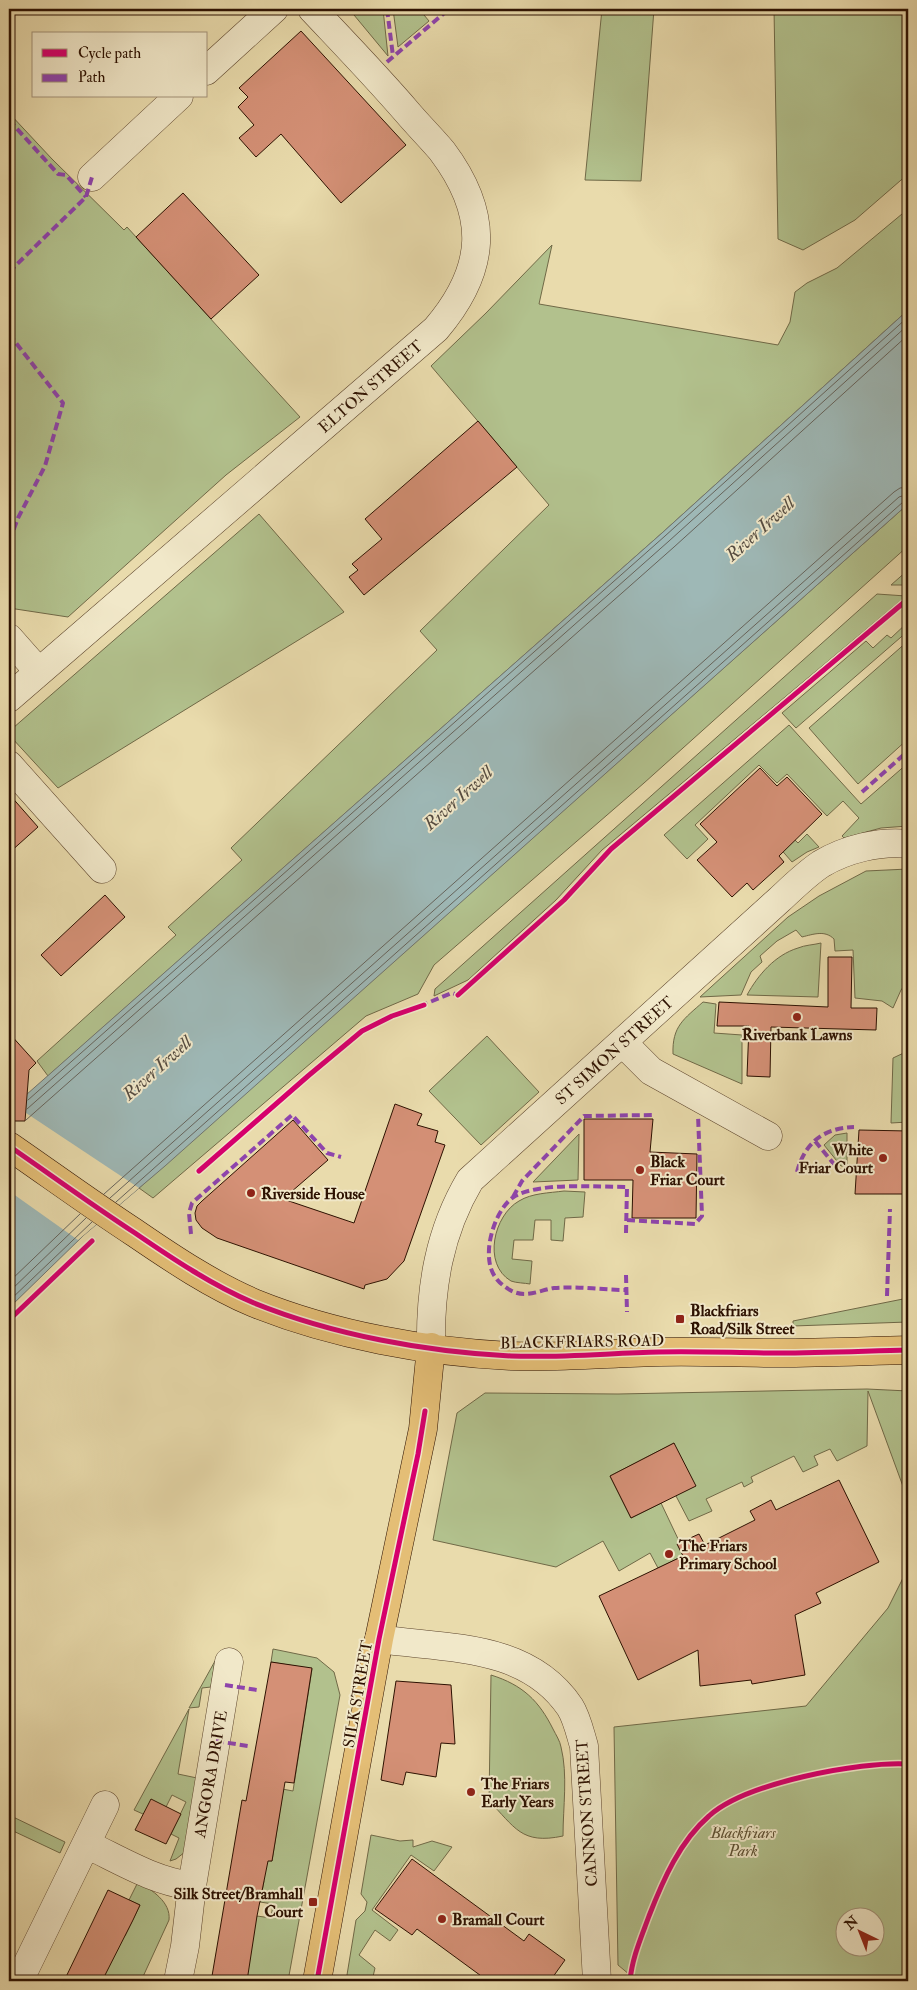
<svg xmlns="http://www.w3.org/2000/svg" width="917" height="1990" viewBox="0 0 917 1990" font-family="'IM FELL Double Pica',serif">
  <rect width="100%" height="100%" fill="#e9dbac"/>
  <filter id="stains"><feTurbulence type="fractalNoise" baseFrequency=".004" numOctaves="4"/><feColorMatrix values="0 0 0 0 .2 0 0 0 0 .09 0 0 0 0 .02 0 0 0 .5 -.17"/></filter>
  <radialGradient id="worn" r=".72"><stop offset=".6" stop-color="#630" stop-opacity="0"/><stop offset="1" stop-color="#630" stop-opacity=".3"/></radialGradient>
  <!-- green -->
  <path fill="#b2c18d" stroke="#706947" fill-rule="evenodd" d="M354 9H383L388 56 354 15Z
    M393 9H419L429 21 398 47Z
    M602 9H654L641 181 585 180Z
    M774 9H908V174L855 220 803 250 778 239Z
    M9 113 52 159 124 230 127 227 300 417 226 475 68 617 9 608V313L11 311 9 307Z
    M908 209V310L662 533 48 1076 37 1061 176 935 168 927 242 860 231 848 437 650 420 631 549 505 431 366 486 313 552 245 539 304 778 345 790 322 795 292 807 283 837 268Z
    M908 504V546L644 783 434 965 418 994 366 1016 153 1198 139 1188Z
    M259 514 344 612 58 788 11 737 13 728Z
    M908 570V585H891Z
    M877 594 906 596 602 850 556 900 468 980 434 996 435 989Z
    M908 622V631L796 728 782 713 866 641 873 648 887 635 891 638Z
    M908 641V739L858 784 809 728Z
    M789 725 861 804 908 763V826L881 828 844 838 842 836 859 818 843 801 827 816 787 774 777 783 759 765 695 825 708 839 687 859 664 835Z
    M807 834 819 847 807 852 792 862 778 846 790 835 798 843Z
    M908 869V981L901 990 893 1008 882 1001 855 998 853 950 835 951 834 939C825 930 814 934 802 937L796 930 777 941 760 956 762 962 751 972 741 995 700 997 788 917 819 896 866 871Z
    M821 943 818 997 747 995C758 975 775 955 798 948 805 945 813 945 821 943Z
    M703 1002 716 1004 714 1033 742 1035V1084L673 1054C672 1026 684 1019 703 1002Z
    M487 1036 539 1092 481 1145 429 1091Z
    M908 1051V1122L891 1123 893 1058Z
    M847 1133V1166H841L824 1145 835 1135Z
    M579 1134 578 1180 533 1182Z
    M564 1191 585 1192 583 1217 565 1218 563 1241 551 1240V1220H535L533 1240H514L512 1259 532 1261 530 1284C525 1283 516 1283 511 1281 482 1264 494 1215 519 1201 532 1193 549 1193 564 1191Z
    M905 1239H908V1272H905Z
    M908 1298V1322L793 1326V1321Z
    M867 1389 908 1391V1500L868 1391 867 1446 837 1461 830 1449 814 1456 818 1465 803 1472 794 1456 751 1477 753 1482 744 1487 742 1482 706 1499 712 1511 689 1521 676 1496 674 1443 610 1476 631 1518 661 1503 680 1543 683 1556 658 1568 650 1553 619 1571 603 1541 556 1567 433 1540 457 1413 485 1393 618 1394Z
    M908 1568V1981L636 1980 618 1965 614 1727 806 1706 888 1608ZM844 1918H874V1948H844Z
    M273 1649 317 1658 334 1672 340 1695 288 1981H236L257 1916 271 1918 273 1904 260 1902 264 1881 251 1858 272 1861 282 1797 266 1786 293 1791 312 1669 271 1662Z
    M215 1661 211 1687 202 1688 199 1707 189 1708Z
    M491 1675C523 1685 539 1701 553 1729 556 1735 560 1741 561 1747 568 1775 563 1807 563 1836 521 1845 515 1827 489 1801Z
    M189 1709 178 1774 197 1778 185 1852 176 1859 170 1861 179 1838 171 1834 186 1802 172 1795 166 1807 143 1814 134 1810Z
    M9 1815 65 1842 60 1853 9 1829Z
    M371 1835 400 1841 413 1840V1847L432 1841 452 1847 434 1871 411 1855 372 1910 398 1930 390 1941 375 1930 359 1955 375 1968 372 1981H346L356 1920 365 1911 367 1902 361 1894Z
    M138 1882C152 1890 171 1902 169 1920L141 1981H102L115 1954V1931L125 1936 140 1905 129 1900Z"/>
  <!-- water -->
  <path fill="#9eb8b6" stroke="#71756e" d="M908 310V504L165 1166 84 1235 9 1308V1110L662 533Z"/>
  <!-- pier -->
  <path fill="#e9dbac" d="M14 1105 139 1188 78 1240 9 1191V1110Z"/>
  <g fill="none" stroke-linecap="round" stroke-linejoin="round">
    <!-- shore -->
    <path stroke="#66645c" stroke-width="1" d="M28 1100 665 536 908 317
      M27 1109 669 541 908 325
      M26 1120 674 547 908 335
      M104 1194 894 492 900 488 908 487
      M110 1198 899 497 908 494
      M116 1202 903 502 908 500
      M9 1282 80 1214
      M9 1292 86 1218
      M9 1301 92 1222"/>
  </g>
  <!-- building -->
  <path fill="#d49076" stroke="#2d1101" d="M301 31 406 145 341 203 281 134 256 157 239 138 254 125 238 107 248 97 239 88Z
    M183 193 259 275 211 319 136 237Z
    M478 421 517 467 364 595 349 577 358 570 352 564 382 539 365 519Z
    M760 768 777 786 787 777 822 814 779 856 784 862 753 890 747 883 732 897 697 860 717 842 700 824Z
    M9 794 38 827 9 853Z
    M105 895 125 917 61 976 41 955Z
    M828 957H852L851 1008H877L876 1030 771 1027 770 1077 747 1076 749 1026H717L719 1002 828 1007Z
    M9 1033 36 1063 29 1070 25 1121H9Z
    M395 1104 422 1114 417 1125 438 1131 435 1142 445 1145 404 1261 387 1279 365 1285 364 1289 217 1238 202 1228 196 1220 195 1213 197 1206 202 1201 293 1120 328 1160 283 1199 354 1223Z
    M584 1119H653L650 1152 697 1154 696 1218H632L633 1180H584Z
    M859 1130 908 1131V1194H855Z
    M674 1443 696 1486 631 1518 610 1476Z
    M839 1480 879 1562 816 1593 821 1603 795 1615 805 1675 752 1684 751 1680 700 1686 698 1650 638 1680 599 1596 683 1556 677 1544 699 1534 705 1545 755 1520 750 1511 771 1500 776 1510Z
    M271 1662 312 1668 294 1783 285 1782 272 1861H268L257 1916 247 1981 212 1976 242 1800 246 1801Z
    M396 1681 451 1685 455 1744 441 1743 436 1777 406 1772 403 1785 381 1780Z
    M151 1799 181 1814 166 1844 135 1830Z
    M412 1859 524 1941 529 1934 565 1960 550 1981H488L417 1929 412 1935 375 1909Z
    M108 1890 140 1905 133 1920 102 1981H64Z"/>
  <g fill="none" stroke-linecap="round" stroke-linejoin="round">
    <!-- minor casing -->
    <g stroke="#5c442c" stroke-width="29">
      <path id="minor" d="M206 71 274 9
        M92 177 179 96
        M9 638 39 672
        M9 698 436 329C487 269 490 215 442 151 431 138 418 125 407 112 376 76 344 43 312 9
        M9 765 102 869
        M623 1043 651 1071 768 1136
        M431 1347C430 1288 439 1232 470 1180L779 900C792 888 806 874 821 864 846 849 879 841 908 844
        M379 1639C446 1649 527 1643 570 1707 577 1718 580 1733 584 1746L597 1981
        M86 1844C120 1860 153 1881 192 1886
        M19 1981 105 1805
        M178 1981 185 1946 192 1886 229 1662"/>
    </g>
    <!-- primary casing -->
    <g stroke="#2d1101" stroke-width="29">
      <path id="primary" d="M9 1146C51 1175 92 1205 135 1233 173 1259 212 1285 254 1303 333 1335 427 1352 511 1356 561 1358 610 1353 659 1352 699 1351 739 1353 779 1353 822 1353 865 1351 908 1350
        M317 1981 379 1639 423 1429 431 1347"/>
    </g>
    <!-- minor -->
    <use href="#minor" stroke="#f1e8c9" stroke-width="28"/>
    <!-- primary -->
    <use href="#primary" stroke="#e4be76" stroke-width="28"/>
    <!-- quiet -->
    <path stroke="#8e44ad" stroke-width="4" stroke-dasharray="8 4" stroke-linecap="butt" d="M387 9 393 56
      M387 62 449 9
      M9 120 58 174 66 175 86 197
      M9 272 86 197 92 177
      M9 334 63 403 45 466 18 518 9 542
      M862 792 908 751
      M420 1006 452 993 458 995
      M815 1141 842 1174
      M797 1172C805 1142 824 1128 854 1127
      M513 1197 522 1181 584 1116 653 1115
      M627 1220 695 1224 702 1216 698 1115
      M626 1233 627 1187C597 1187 541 1182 515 1196 499 1206 490 1232 489 1249 488 1268 493 1280 510 1290 525 1299 540 1290 554 1288 578 1286 603 1290 627 1290
      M191 1234 189 1213 192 1203 292 1115 327 1153 341 1157
      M626 1275 627 1312
      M887 1296 890 1209
      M225 1685 257 1690
      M216 1741 248 1746"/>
    <!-- cycleway casing -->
    <g stroke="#f1e8c9" stroke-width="8">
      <path id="cycleway" d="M458 995 564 900 611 849 908 599
        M9 1146C51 1175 92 1205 135 1233 173 1259 212 1285 254 1303 333 1335 427 1352 511 1356 561 1358 610 1353 659 1352 699 1351 739 1353 779 1353 822 1353 865 1351 908 1350
        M199 1171 308 1076 362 1031 392 1016 424 1005
        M9 1320 92 1241
        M317 1981 379 1639 418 1454 425 1411
        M630 1981C632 1958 641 1938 649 1916 663 1880 680 1841 709 1816 745 1783 860 1761 908 1764"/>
    </g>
    <!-- cycleway -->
    <use href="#cycleway" stroke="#d6006c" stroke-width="5"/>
  </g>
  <!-- markers -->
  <g fill="#8f2418" stroke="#f1e8c9" stroke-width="2">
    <circle cx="797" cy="1017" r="5"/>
    <circle cx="883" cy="1158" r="5"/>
    <circle cx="640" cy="1170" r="5"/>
    <circle cx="251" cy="1193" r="5"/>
    <rect x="675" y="1314" width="10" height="10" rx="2.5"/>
    <circle cx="669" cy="1554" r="5"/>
    <circle cx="471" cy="1792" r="5"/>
    <rect x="308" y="1897" width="10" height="10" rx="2.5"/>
    <circle cx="442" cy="1919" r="5"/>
  </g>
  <g text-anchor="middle" stroke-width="4" stroke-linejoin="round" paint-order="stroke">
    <!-- street labels -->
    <g font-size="16" fill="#2d1101" stroke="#f1e8c9">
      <text transform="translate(370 386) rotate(-41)" y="6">ELTON STREET</text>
      <text transform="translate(614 1050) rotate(-42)" y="6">ST SIMON STREET</text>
      <text transform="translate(582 1341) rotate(-1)" y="6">BLACKFRIARS ROAD</text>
      <text transform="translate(357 1694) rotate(-80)" y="6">SILK STREET</text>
      <text transform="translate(210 1774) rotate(-80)" y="6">ANGORA DRIVE</text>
      <text transform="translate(586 1813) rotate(-94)" y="6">CANNON STREET</text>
    </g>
    <!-- poi labels -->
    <g font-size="16" font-weight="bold" fill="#2d1101" stroke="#f1e8c9" text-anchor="start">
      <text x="797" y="1040" text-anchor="middle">Riverbank Lawns</text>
      <text x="873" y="1155" text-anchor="end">White<tspan x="873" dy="18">Friar Court</tspan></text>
      <text x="650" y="1167">Black<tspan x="650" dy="18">Friar Court</tspan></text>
      <text x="261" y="1199">Riverside House</text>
      <text x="690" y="1316">Blackfriars<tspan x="690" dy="18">Road/Silk Street</tspan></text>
      <text x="679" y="1551">The Friars<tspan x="679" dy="18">Primary School</tspan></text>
      <text x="481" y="1789">The Friars<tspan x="481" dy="18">Early Years</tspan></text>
      <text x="303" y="1899" text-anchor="end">Silk Street/Bramhall<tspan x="303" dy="18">Court</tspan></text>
      <text x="452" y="1925">Bramall Court</text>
    </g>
    <!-- park labels -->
    <g font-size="16" font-style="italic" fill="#5c4f32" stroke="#f1e8c9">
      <text x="743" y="1838">Blackfriars<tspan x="743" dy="18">Park</tspan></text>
    </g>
    <!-- water labels -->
    <g font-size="18" font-style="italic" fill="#554b40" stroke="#f1e8c9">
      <text transform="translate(760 529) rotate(-42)" y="6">River Irwell</text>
      <text transform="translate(458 798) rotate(-42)" y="6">River Irwell</text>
      <text transform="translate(157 1068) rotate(-42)" y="6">River Irwell</text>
    </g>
  </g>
  <!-- margin -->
  <rect width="917" height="1990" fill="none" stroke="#e9dbac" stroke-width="30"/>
  <rect x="10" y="10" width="897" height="1970" fill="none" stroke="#2d1101" stroke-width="2.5"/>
  <rect x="15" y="15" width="887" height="1960" fill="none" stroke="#2d1101"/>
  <!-- legend -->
  <rect x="32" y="32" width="175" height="65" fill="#f1e8c9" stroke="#a39279"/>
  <rect x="42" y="49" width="25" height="8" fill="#d6006c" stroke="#a39279"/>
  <text x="78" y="58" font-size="15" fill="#2d1101">Cycle path</text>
  <rect x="42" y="74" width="25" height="8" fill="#8e44ad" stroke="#a39279"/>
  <text x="78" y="82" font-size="15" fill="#2d1101">Path</text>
  <!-- north arrow -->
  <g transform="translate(860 1932) rotate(317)"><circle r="24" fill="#f1e8c9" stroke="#a39279"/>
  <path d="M0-4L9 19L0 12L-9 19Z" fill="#8f2418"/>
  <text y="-8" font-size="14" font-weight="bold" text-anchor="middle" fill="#2d1101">N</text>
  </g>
  <rect width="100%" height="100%" filter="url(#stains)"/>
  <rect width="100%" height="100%" fill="url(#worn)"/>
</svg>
